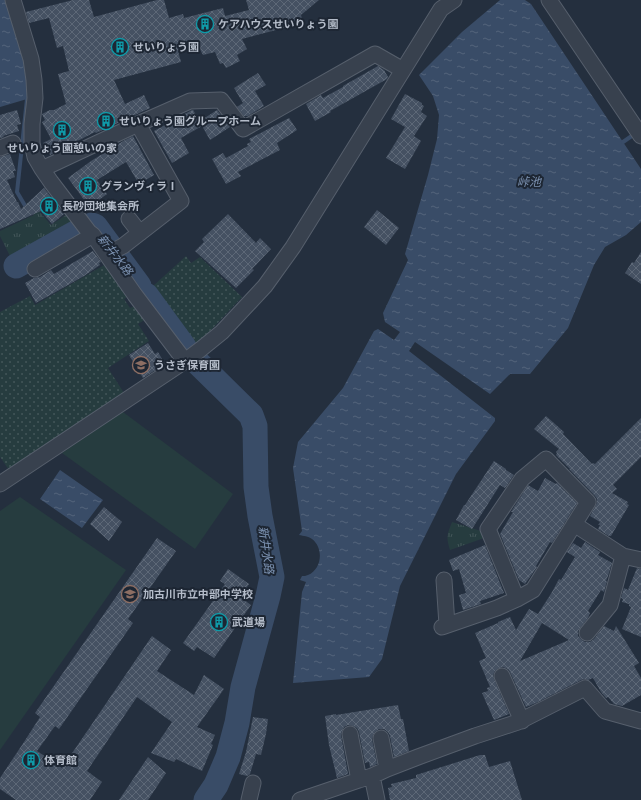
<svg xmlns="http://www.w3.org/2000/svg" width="641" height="800" viewBox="0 0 641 800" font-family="Lato,'Noto Sans JP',sans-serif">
  <defs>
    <pattern id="grass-dots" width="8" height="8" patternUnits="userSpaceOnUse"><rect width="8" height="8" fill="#263c3f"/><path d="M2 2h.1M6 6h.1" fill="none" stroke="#435659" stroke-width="1.8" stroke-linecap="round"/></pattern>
    <pattern id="park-tufts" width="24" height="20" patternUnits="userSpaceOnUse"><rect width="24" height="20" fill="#263c3f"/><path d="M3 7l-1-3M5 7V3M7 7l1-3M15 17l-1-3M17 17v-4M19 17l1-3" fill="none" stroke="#435659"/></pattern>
    <pattern id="water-ripples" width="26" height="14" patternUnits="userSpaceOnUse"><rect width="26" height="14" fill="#394c67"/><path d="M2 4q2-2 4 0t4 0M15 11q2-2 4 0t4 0" fill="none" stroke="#53647b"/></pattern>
    <pattern id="building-cross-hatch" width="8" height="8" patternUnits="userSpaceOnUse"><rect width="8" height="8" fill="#455162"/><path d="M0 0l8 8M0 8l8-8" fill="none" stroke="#5d6877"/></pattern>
  </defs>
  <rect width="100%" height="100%" fill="#242f3e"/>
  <!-- grass -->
  <path fill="url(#grass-dots)" d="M186 256 191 263 200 257 242 297 197 345 152 287Z
    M106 264 127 292 126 298 124 299 130 308 134 306 146 319 138 324 149 341 108 368 124 393 9 470 0 457V312L30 296 35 305Z"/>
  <!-- park -->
  <path fill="url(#park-tufts)" d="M30 201 51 225 69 213 77 224 11 258 0 236V231L34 215 26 204Z
    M452 522 481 531 484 538 450 550C446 537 447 535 452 522Z"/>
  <!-- pitch -->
  <path fill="#263c3f" d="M123 412 233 494 195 549 62 453Z
    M20 497 126 570 0 750V511Z"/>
  <!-- water -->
  <path fill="url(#water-ripples)" d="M0 0H8L28 77 27 99 0 107Z
    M500 0H525L531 4 641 169V222L626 235 605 247 594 265 568 328 530 374H510L490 394 415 342 409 351 495 418V421L456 474 400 586 382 659 369 677 293 683 302 592 306 582 300 580 302 576C304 576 306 576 308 575 322 569 324 548 312 539 308 536 304 536 299 535L302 531 293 468 298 442 343 388 374 331 378 329 394 340 400 332 385 322 383 313 408 260 405 254 428 175 437 139 439 115 433 96 419 75 462 32Z
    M60 470 103 500 82 528 40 499Z"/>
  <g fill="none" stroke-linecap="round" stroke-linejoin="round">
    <!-- stream -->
    <path stroke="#394c67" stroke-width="4" d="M623 142 636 133
      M27 209 17 192 27 99"/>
    <!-- river -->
    <path stroke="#394c67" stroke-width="25" d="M92 225 95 226 139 286
      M16 266 79 231
      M146 295 184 347
      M197 362 251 415 255 426 256 487 260 516 272 577 268 596 243 687 237 723 228 757 216 785 206 800"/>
  </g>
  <!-- building -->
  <path fill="url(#building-cross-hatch)" fill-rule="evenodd" d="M73 0H89L94 17 157 0H164L169 18 183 14 184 18 223 8 225 16 249 10 246 0H319L301 15 303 23 242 39 247 49 237 55 240 61 226 68 223 63 220 64 215 52 203 55 198 46 178 51 181 62 114 80 125 104 144 95 150 108 96 133 95 132 50 155 43 143 51 139 42 122 45 120 42 114 50 110H54L66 104 58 74 69 71 63 46 57 48 49 18 29 23 26 12Z
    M378 66 384 70 388 77 387 79 330 111 331 112 315 121 306 104 321 95 323 98 343 87V86Z
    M258 73 266 85 255 91 264 106 248 116H244L237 107 243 103 234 88Z
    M405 94 422 103V105L424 106 421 112 427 116 414 136 421 141 405 169 386 158 405 127 391 119Z
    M17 110 21 124 17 125 19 131 3 136 4 137 0 138V115Z
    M192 110H193L200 121 217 110 230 127 210 140 202 126 181 138 189 153 172 163 154 131Z
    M289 118 297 130 277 143 280 150 238 172 241 176 226 184 212 159 223 153 226 158 248 146 247 144 251 142 249 139Z
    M133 136 154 175 139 184 126 162 97 180 107 194 92 205H88L68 178 91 161 125 140Z
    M10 154 16 171H13L15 177 7 180 17 202H18L21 209 44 188 64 214 52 224 41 211 0 229V157Z
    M377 210 399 228 386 245 364 227Z
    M228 214 256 243 260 238 271 249 252 269 254 270 236 288 195 251 204 242 202 239Z
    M93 251 101 262 99 263 100 265 84 276 36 303 25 283 34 278 40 277 51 270 54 274Z
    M641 252V284L625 273 632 262 634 263Z
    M148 343 155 354 158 352 165 364 143 378 129 355Z
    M546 416 564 432 563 434 592 464 593 463 595 464 641 418V457L613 485 617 489 612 493 628 502 627 504 629 505 611 536H609L598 529 600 525H598L600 522 590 516 597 503V499L595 496 569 469H570L556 455 557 453 556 452 559 449 534 429Z
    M494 461 506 469V470L514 475 505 488 500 485 472 529 456 520 464 505H465Z
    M545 478 556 484 557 483 577 503 552 543 550 542 536 566 537 567 525 584 519 580 500 534 513 512H511L528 485 538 491Z
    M104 507 122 522 109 541 90 524Z
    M157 538 176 551 128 619 133 623 59 729 55 726 37 751 62 768 152 636 171 650 157 671 194 695 204 675 224 689 197 727 215 735 211 744 213 745 202 771 176 759 174 762 151 753 172 722 137 697 87 771 102 782 90 800H16L0 789V778L24 742 40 717 35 713Z
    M585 542 600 552 598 555 612 563 608 576 606 581H607L604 592 601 590 588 611 590 613 588 618 580 628 578 631V636L582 640 585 642H590L594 639 604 626 614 631 616 626 639 663 634 666 641 678V695L622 706 614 704 608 697 606 698 601 692 593 678 588 680 584 679 581 680 536 703 526 707 510 672 508 669 503 667 499 668 495 671 493 675 494 679 509 714 494 720 482 693 488 691 487 688 490 687 479 661 486 658 475 633 498 623V622L510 617 516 630 529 609 538 614 552 592 559 579 561 580 575 557 567 552 573 543 581 548ZM542 623 569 640 520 661Z
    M485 545 504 593 480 601 481 604 463 610 459 595 466 593 459 569 453 571 449 560Z
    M637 568 641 569V637L622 629 631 607 629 606V604L622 602 623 599 621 598 624 588 628 590Z
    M228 569 249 584 240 597 251 605 214 658 197 647 194 651 183 643 225 584 220 581Z
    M398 705 401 719H403L409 751 394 757 390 736 388 732 384 729H379L375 732 373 735 372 739 377 764 370 767 369 762 365 763 359 732 357 728 353 726 348 725 344 727 342 731 341 735 348 774 337 778 329 745 325 716 336 714V715Z
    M253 717 268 719 266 734 261 755 256 754 250 774 247 776 239 774 246 752Z
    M480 755H485L489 767 510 761 522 800H390L388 788 392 787 391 784 416 778V775Z
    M148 757 166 773 148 800H119Z"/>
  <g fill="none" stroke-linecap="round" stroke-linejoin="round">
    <!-- minor casing -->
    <g stroke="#565f6c" stroke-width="17">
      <path id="minor" d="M13 0 31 59 34 80 35 98 32 124V143L35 157 42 169 51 182 89 232 93 235 135 295 185 361
        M549 0 641 136
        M0 148 13 143
        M42 169 138 124 190 101 221 100 243 129 375 54 403 70
        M129 219 140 233
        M119 248 123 246 181 201 138 124
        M35 269 93 235
        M0 484 185 361 201 349 222 332 265 286 293 247 441 9 454 0
        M574 524 623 556 641 560
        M444 580 447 625
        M442 627 497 608 517 599 533 590 588 502 546 459 522 479 488 529 517 599
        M587 633 610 605 623 556
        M502 676 522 721
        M350 734 359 780
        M381 738 387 769
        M372 776 377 800
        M249 800 253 783
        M300 800 359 780 372 776 387 769 418 757 475 736 518 722 585 688 605 711 641 721"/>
    </g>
    <!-- minor -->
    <use href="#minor" stroke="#38414e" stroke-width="15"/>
  </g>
  <!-- icons -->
  <defs>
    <g id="building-ring" transform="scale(0.9)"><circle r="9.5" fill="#1d2633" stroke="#0f9aa8" stroke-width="1.5"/><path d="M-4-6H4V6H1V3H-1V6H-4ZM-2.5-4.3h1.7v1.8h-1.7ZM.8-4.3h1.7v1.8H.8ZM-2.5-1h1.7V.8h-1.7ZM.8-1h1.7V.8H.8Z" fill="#0f9aa8"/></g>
    <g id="school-ring" transform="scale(0.9)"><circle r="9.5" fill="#1d2633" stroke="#8d6e63" stroke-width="1.5"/><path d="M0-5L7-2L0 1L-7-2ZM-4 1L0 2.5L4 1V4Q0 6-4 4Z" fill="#8d6e63"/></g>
  </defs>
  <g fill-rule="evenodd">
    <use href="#building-ring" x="205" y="24"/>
    <use href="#building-ring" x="120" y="47"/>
    <use href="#building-ring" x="106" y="121"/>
    <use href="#building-ring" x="62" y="130"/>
    <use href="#building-ring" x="88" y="186"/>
    <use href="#building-ring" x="49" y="206"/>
    <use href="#school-ring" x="141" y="365"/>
    <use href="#school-ring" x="130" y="594"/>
    <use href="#building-ring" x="219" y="622"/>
    <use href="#building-ring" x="31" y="760"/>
  </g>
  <g text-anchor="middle" stroke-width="4" stroke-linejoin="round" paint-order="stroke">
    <!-- poi labels -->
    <g font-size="11" font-weight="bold" fill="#b4bcc9" stroke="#1d2633" text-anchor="start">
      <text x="218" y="28">ケアハウスせいりょう園</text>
      <text x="133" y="51">せいりょう園</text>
      <text x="119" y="125">せいりょう園グループホーム</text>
      <text x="62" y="152" text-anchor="middle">せいりょう園憩いの家</text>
      <text x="101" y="190">グランヴィラⅠ</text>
      <text x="62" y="210">長砂団地集会所</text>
      <text x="154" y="369">うさぎ保育園</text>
      <text x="143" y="598">加古川市立中部中学校</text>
      <text x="232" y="626">武道場</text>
      <text x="44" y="764">体育館</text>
    </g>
    <!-- water labels -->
    <g font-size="12" font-style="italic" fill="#7c92b1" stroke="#1d2633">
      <text x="529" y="186">峠池</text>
      <text transform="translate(115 255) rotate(52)" y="4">新井水路</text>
      <text transform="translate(266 550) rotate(82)" y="4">新井水路</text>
    </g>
  </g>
</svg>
